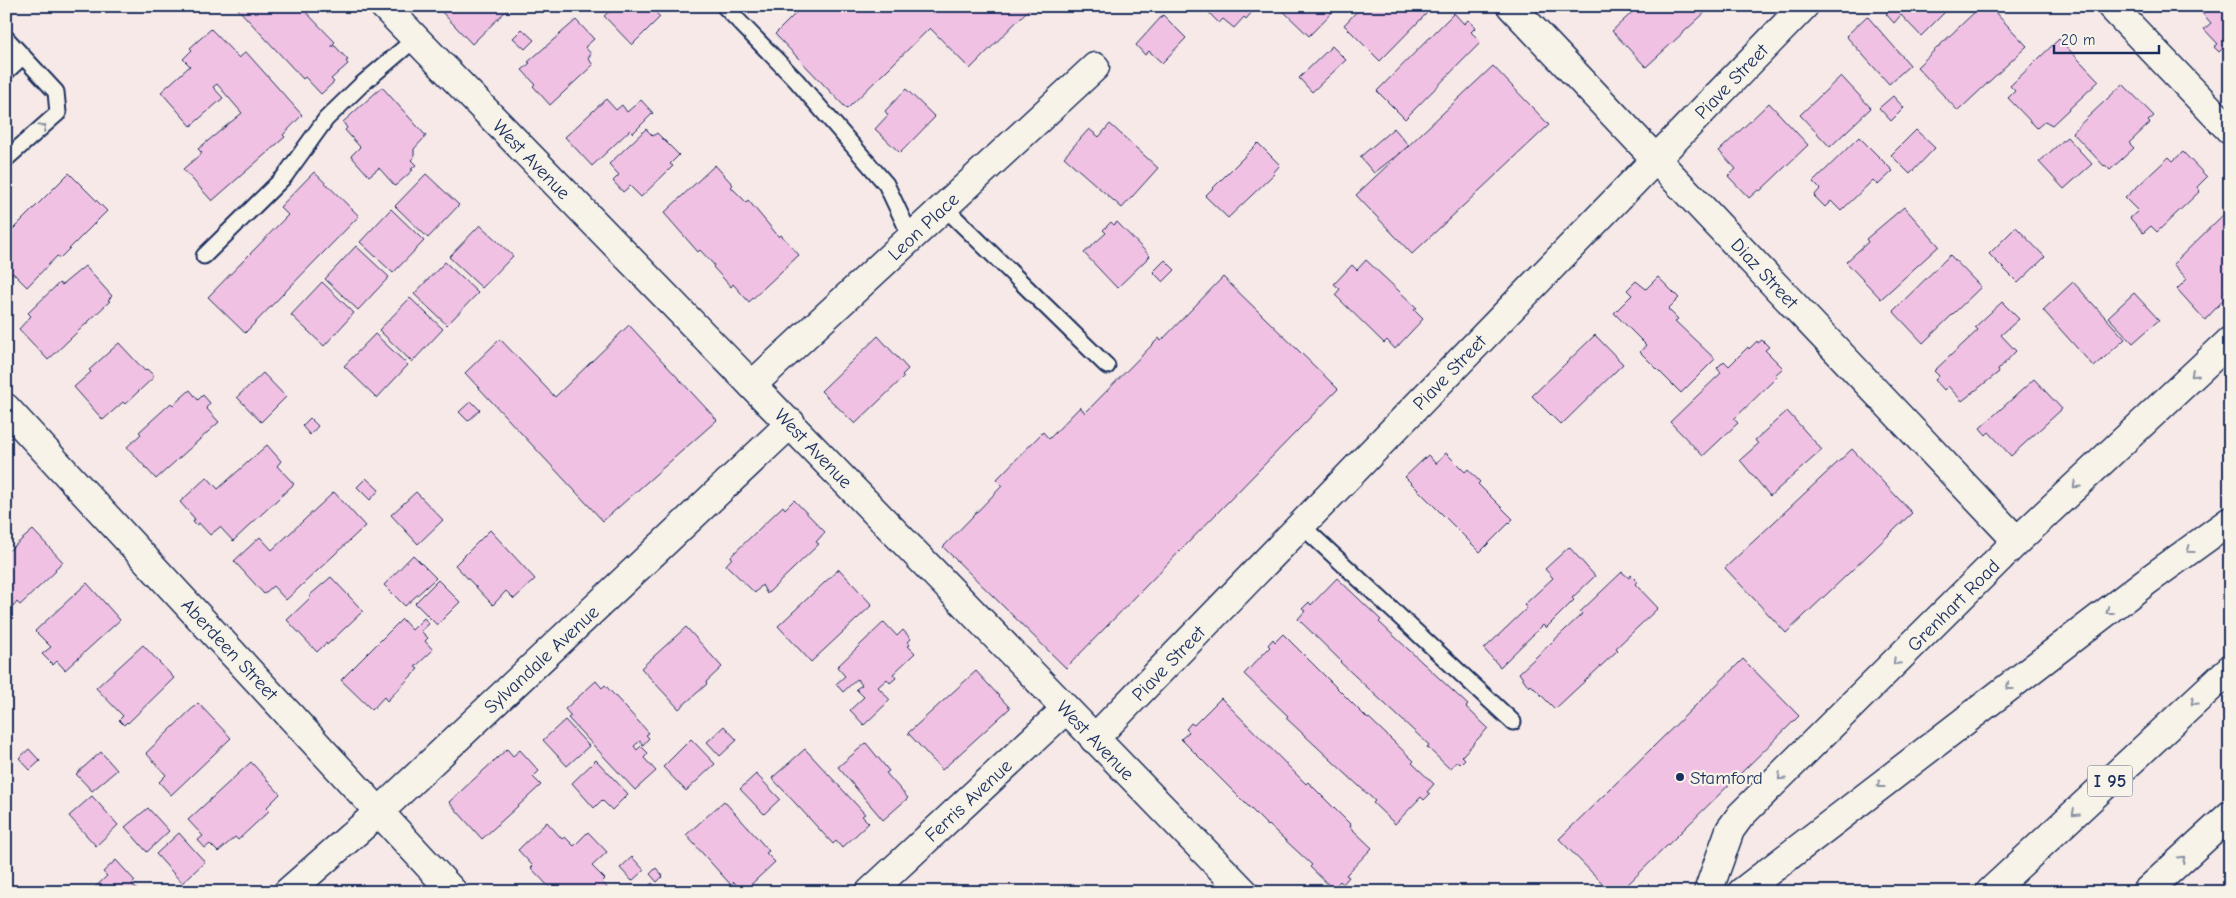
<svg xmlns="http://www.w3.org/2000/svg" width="2236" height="898" viewBox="0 0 2236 898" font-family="'Comic Neue',sans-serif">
  <rect width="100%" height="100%" fill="#f6e9e7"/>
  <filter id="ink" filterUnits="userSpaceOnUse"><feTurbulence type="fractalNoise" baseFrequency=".02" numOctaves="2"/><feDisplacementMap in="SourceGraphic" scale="10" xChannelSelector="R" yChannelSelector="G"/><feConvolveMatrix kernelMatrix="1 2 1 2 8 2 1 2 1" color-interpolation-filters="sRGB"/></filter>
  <g filter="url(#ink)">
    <!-- building -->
    <path fill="#f1c1e4" stroke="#1b2f5e" d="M239 6H300L335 42 331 46H335L348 60 346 61 348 64 331 79 334 82 321 94 305 77 303 79 237 8Z
      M444 6H511L472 44 440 10Z
      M615 6H650L660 17 632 45 604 16Z
      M803 6H1032L970 69 930 28 847 109 775 34Z
      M1210 6H1257L1246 19 1244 17 1234 28 1223 19 1219 23 1212 16 1208 11Z
      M1278 6H1338L1309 36Z
      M1362 6H1429L1426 10 1428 12 1380 61 1344 25Z
      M1639 6H1710L1711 7 1646 67 1612 31Z
      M1893 6H1951L1921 36 1901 15 1894 23 1886 14Z
      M1981 6H1989L2027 46 1958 111 1917 67Z
      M2207 6H2230V46L2225 50 2223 48 2219 52 2214 47 2218 44 2204 29 2211 23 2201 12Z
      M1454 13 1464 24 1468 20 1476 27 1471 32 1481 42 1405 119 1377 91Z
      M1163 15 1186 38 1162 63 1149 51 1145 55 1136 45Z
      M1867 16 1910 65 1889 84 1846 36Z
      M576 20 594 39 585 47 591 54 588 58 593 65 550 105 533 86 535 84 522 70 530 63 528 62Z
      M211 29 239 58 246 52 302 115 283 135 285 137 212 201 183 169 202 153 198 149 242 113 217 84 213 87 223 98 191 126 161 92 190 66 183 59 192 50 190 48Z
      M522 29 534 40 525 49 513 38Z
      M2059 39 2099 81 2052 125 2045 121 2037 128 2008 98 2015 91 2010 86Z
      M1332 46 1346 60 1312 92 1299 78Z
      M1493 66 1549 125 1412 254 1356 195Z
      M1841 76 1871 108 1830 147 1800 115Z
      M2123 84 2154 116 2148 121 2150 123 2129 143 2134 148 2110 170 2105 165 2104 166 2072 132Z
      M382 87 426 136 414 149V157L411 160 416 165 411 169 413 170 395 186 379 168 369 176 351 156 360 147 345 130 347 128 343 122Z
      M906 89 935 117 900 153 875 129 888 115 885 111Z
      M1893 96 1904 108 1891 121 1879 108Z
      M606 99 616 110 622 105 627 112 641 100 653 113 633 133 630 130 592 166 565 137Z
      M1769 103 1808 145 1760 191 1758 190 1749 198 1728 176 1736 169 1719 151Z
      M1110 124 1158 168 1122 208 1064 157 1089 129 1099 137Z
      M1394 128 1409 146 1374 173 1360 157Z
      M646 129 653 136 657 133 679 155 670 164 673 166 641 197 630 186 623 192 613 181 619 175 609 164Z
      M1916 130 1935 148 1910 174 1891 155Z
      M1859 137 1893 171 1878 185 1873 180 1841 211 1831 201 1825 207 1814 196 1820 189 1813 182Z
      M2067 137 2092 164 2064 189 2039 162Z
      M1258 143 1280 165 1274 172 1275 173 1228 218 1205 196Z
      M2183 152 2207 177 2197 187 2200 191 2157 232 2151 226 2143 233 2130 218 2138 211 2125 198 2169 157 2173 161Z
      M715 165 733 185 731 187 746 202 748 200 779 237 781 235 799 255 749 302 733 284 731 287 713 267 714 265 700 250 698 252 664 213Z
      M314 172 359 216 245 333 208 297 288 215 280 207Z
      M69 173 107 211 60 258 57 256 27 287 13 273 10 275 6 272 8 267 6 265V236Z
      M426 174 459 205 428 238 395 206Z
      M1904 207 1939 246 1881 299 1846 262 1868 242 1866 239Z
      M391 209 424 241 393 273 360 242Z
      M2229 209 2230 286 2225 291 2228 295 2205 320 2177 289 2187 279 2173 264Z
      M1111 222 1114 225 1117 222 1150 256 1117 288 1084 253 1106 233 1103 230Z
      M480 225 513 256 482 288 449 257Z
      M2016 227 2045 257 2018 283 1989 254Z
      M356 246 389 277 358 310 325 279Z
      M1950 255 1981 287 1923 343 1893 311Z
      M1165 260 1175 270 1163 282 1153 272Z
      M1366 260 1417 308 1414 310 1423 319 1395 349 1387 340 1384 343 1335 295 1340 289 1334 284 1352 265 1357 270Z
      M445 262 478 293 447 325 414 294Z
      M85 266 112 296 108 300 110 301 48 360 19 329 31 316 28 313 59 283 62 285Z
      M1223 277 1338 389 1066 668 943 547 1002 486 996 480 1043 432 1049 439 1080 407 1085 413 1159 338 1161 341Z
      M1658 277 1679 298 1668 309 1678 319 1675 321 1715 359 1681 393 1640 352 1646 345 1614 313 1632 295 1627 290 1636 281 1646 289Z
      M322 282 354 313 324 346 291 315Z
      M2073 282 2125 339 2094 367 2043 310Z
      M2134 293 2159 320 2133 343 2108 317Z
      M410 298 443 329 412 362 379 330Z
      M2002 302 2019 319 2001 335 2016 351 1998 370 1999 372 1962 401 1948 386 1944 390 1935 380 1939 376 1934 371 1978 330 1975 327Z
      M629 325 717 420 603 521 465 373 500 339 555 397Z
      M375 334 408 365 377 398 344 366Z
      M1595 335 1623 364 1561 425 1532 396Z
      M878 336 908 369 902 375 904 377 855 424 821 391Z
      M1762 340 1769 347 1765 350 1783 368 1775 375 1777 377 1734 419 1738 423 1703 456 1670 422 1721 373 1717 368 1724 361 1729 366 1748 347 1749 349 1757 341 1758 343Z
      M119 343 145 371 147 369 153 375V378L125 404 123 402 103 420 74 387 91 372 89 370Z
      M263 373 286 397 261 422 237 397Z
      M2034 379 2062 409 2011 456 1989 432 1986 435 1980 428Z
      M190 390 198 400 203 395 210 403 206 408 219 422 156 479 127 447 141 434 139 432 171 403 173 405Z
      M471 401 480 410 468 421 459 412Z
      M1787 411 1822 450 1770 496 1740 460 1758 444 1755 440Z
      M310 418 318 426 310 435 302 426Z
      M267 445 281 461 277 466 294 484 233 541 220 527 210 535 199 523 196 525 193 522 195 519 180 502 207 477 218 489Z
      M1852 449 1912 513 1786 633 1725 568Z
      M1446 453 1465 472 1468 469 1480 482 1478 484 1513 519 1480 552 1405 477 1428 455 1436 464Z
      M366 478 379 490 370 500 357 487Z
      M6 492 14 500 6 507Z
      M334 492 365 526 286 600 273 586 264 594 234 561 260 537 272 550Z
      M416 492 443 520 418 544 391 515Z
      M794 500 825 532 816 542 819 544 767 594 762 585 755 593 726 565 732 558 731 556 783 506 785 509Z
      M33 530 63 562 55 569 56 571 20 605 17 602 14 606 6 597V553Z
      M490 530 535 579 514 599 506 591 493 605 455 565Z
      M1569 547 1595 576 1572 598 1574 600 1546 628 1543 625 1500 667 1484 649 1527 608 1524 605 1553 578 1545 569Z
      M413 555 436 578 405 606 384 585Z
      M839 569 872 605 811 662 778 626Z
      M1622 572 1629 578 1631 575 1637 581 1635 584 1658 608 1616 648 1618 650 1555 709 1531 685 1529 687 1519 673 1582 614 1580 612Z
      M331 577 363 611 327 645 326 643 317 652 287 620 310 598V595Z
      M1337 578 1381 620 1379 622 1468 705 1466 707 1488 728 1462 756 1465 759 1460 764 1457 761 1450 769 1427 747 1429 745 1340 662 1341 661 1298 619 1305 611 1302 609 1309 602 1311 605Z
      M438 580 460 602 437 625 415 603Z
      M87 583 120 620 65 670 57 661 53 665 42 654 51 647 35 631Z
      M424 618 429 624 421 631 428 638 425 641 433 650 415 667 418 669 387 701 384 697 372 710 341 680 402 619 412 630Z
      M884 622 897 636 903 630 911 639 908 642 910 645 908 646 915 653 893 674 896 678 890 683 887 679 878 687 890 700 864 725 850 710 864 697 856 689 862 685 857 679 843 692 836 684 845 676 837 667Z
      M686 627 722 667 706 682 707 684 679 709 641 668Z
      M1283 634 1368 719 1369 718 1414 761 1412 763 1434 784 1427 792 1430 794 1424 800 1421 797 1395 824 1373 803 1375 801 1286 718 1288 716 1244 674 1270 647 1268 645 1273 639 1275 642Z
      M143 645 174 678 128 723 127 722 124 725 119 720 123 716 96 688Z
      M1743 659 1799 716 1620 892H1611L1559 839Z
      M976 671 1010 708 942 770 908 733Z
      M596 681 602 688 605 685 649 733 646 735 649 738 643 745 640 741 634 746 637 750 641 746 648 753 644 758 656 771 635 790 568 718 571 716 565 709Z
      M1221 698 1306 784 1308 782 1351 825 1350 827 1372 848 1346 875 1349 877 1343 884 1340 881 1333 889 1310 867 1312 865 1269 825 1268 826 1181 739 1189 732 1186 729 1191 723 1194 725Z
      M198 703 231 738 171 795 159 782 166 775 146 753Z
      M565 720 589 746 567 766 543 740Z
      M724 726 737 740 720 756 707 742Z
      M691 739 715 764 686 791 663 767Z
      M866 743 889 771 886 773 908 798 883 820 838 767Z
      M29 749 40 761 30 770 19 758Z
      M507 749 513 756 520 750 539 771 533 777 541 785 482 839 449 802Z
      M805 749 865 814 862 816 869 823 842 848 836 841 833 844 772 778Z
      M101 752 117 770 92 791 76 774Z
      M596 760 628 794 612 810 602 800 594 808 572 783Z
      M251 762 280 794 267 807 270 810 238 840 235 837 218 852 210 844 205 848 198 840 203 836 188 820Z
      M756 774 780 799 764 814 740 789Z
      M92 796 118 825 96 846 69 816Z
      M724 801 769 851 766 853 775 862 743 892 734 882 731 885 686 835Z
      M148 808 169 831 147 852 125 827Z
      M547 822 562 839 565 837 574 846 588 832 607 852 592 866 605 879 602 882 611 892H554L531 868 533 866 518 850Z
      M179 833 205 862 182 883 156 854Z
      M632 857 644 870 632 881 620 868Z
      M116 860 135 881 132 884 139 892H90L107 876 103 872Z
      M656 868 663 876 657 882 650 874Z
      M652 883 659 892H642Z"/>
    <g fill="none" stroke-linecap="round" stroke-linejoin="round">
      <!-- service casing -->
      <g stroke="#1b2f5e" stroke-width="19">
        <path id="service" d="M724 6 796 80 886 184 911 237
          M6 38 56 92 58 113 6 159
          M6 72 23 56
          M944 207 1107 366
          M204 256 284 177 326 119 362 84 415 39
          M1301 525 1513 722"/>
      </g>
      <!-- minor casing -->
      <g stroke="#1b2f5e" stroke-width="31">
        <path id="minor" d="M1511 6 2017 541
          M2111 6 2230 130
          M752 385 1095 67
          M6 408 453 892
          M1094 739 1804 6
          M288 892 380 811 791 423
          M870 892 1066 709
          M1708 892 1730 830 1741 815 2017 541 2230 341"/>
      </g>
      <!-- secondary casing -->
      <g stroke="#1b2f5e" stroke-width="31">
        <path id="secondary" d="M384 6 1244 892"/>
      </g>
      <!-- motorway casing -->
      <g stroke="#1b2f5e" stroke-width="31">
        <path id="motorway" d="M1742 892 2147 581 2230 521
          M1990 892 2230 669
          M2146 892 2230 815"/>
      </g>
      <!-- service -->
      <use href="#service" stroke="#f7f3e8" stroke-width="15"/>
      <!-- minor -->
      <use href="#minor" stroke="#f7f3e8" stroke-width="28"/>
      <!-- secondary -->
      <use href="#secondary" stroke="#f7f3e8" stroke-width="28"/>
      <!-- motorway -->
      <use href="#motorway" stroke="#f7f3e8" stroke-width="28"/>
    </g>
    <!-- one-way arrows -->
    <defs><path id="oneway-chevron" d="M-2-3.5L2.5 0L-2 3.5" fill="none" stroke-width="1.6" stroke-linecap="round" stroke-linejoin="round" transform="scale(1.25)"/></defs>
    <g stroke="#8991a3">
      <use href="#oneway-chevron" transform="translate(43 127) rotate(-42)"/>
      <use href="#oneway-chevron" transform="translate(2194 374) rotate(137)"/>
      <use href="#oneway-chevron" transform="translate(2076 485) rotate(137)"/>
      <use href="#oneway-chevron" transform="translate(2190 550) rotate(144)"/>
      <use href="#oneway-chevron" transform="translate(2109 611) rotate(142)"/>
      <use href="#oneway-chevron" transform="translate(1896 662) rotate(135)"/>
      <use href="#oneway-chevron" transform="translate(2009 687) rotate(143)"/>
      <use href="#oneway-chevron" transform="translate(2194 702) rotate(137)"/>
      <use href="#oneway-chevron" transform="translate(1781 777) rotate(136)"/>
      <use href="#oneway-chevron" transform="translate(1880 785) rotate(143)"/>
      <use href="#oneway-chevron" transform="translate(2075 813) rotate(137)"/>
      <use href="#oneway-chevron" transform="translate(2182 859) rotate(-43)"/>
    </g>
  </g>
  <!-- markers -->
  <circle fill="#1b2f5e" stroke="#f7f3e8" stroke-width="2" cx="1680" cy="777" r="5"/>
  <g text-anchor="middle" stroke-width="4.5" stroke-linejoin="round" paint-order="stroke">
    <!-- shield labels -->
    <rect fill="#f7f3e8" stroke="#5d6a87" stroke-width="1" x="2087.5" y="765.5" width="45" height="31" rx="4"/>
    <g font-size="18" font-weight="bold" fill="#1b2f5e">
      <text x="2110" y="787">I 95</text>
    </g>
    <!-- street labels -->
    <g font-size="19" fill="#1b2f5e" stroke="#f7f3e8">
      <text transform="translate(1731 81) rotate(-46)" y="7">Piave Street</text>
      <text transform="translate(532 159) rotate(46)" y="7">West Avenue</text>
      <text transform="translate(923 226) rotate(-43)" y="7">Leon Place</text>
      <text transform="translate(1765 273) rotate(47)" y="7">Diaz Street</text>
      <text transform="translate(1449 372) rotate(-46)" y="7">Piave Street</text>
      <text transform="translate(814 448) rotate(46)" y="7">West Avenue</text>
      <text transform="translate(1953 605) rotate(-45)" y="7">Grenhart Road</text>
      <text transform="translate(230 649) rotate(47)" y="7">Aberdeen Street</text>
      <text transform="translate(541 659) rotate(-43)" y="7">Sylvandale Avenue</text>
      <text transform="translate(1168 663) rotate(-46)" y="7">Piave Street</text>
      <text transform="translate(1096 740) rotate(46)" y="7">West Avenue</text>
      <text transform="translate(968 800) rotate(-43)" y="7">Ferris Avenue</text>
    </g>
    <!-- poi labels -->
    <g font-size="19" fill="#1b2f5e" stroke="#f7f3e8" text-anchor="start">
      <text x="1690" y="784">Stamford</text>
    </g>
  </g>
  <!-- margin -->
  <rect width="2236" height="898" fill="none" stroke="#f7f3e8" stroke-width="25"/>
  <rect x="12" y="12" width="2211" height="873" fill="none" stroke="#1b2f5e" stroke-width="2" filter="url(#ink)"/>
  <!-- scale -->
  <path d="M2054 45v8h105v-8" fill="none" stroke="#1b2f5e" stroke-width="2.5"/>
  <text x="2061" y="45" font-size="15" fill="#1b2f5e" stroke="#f7f3e8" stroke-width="4" paint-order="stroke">20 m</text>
</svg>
